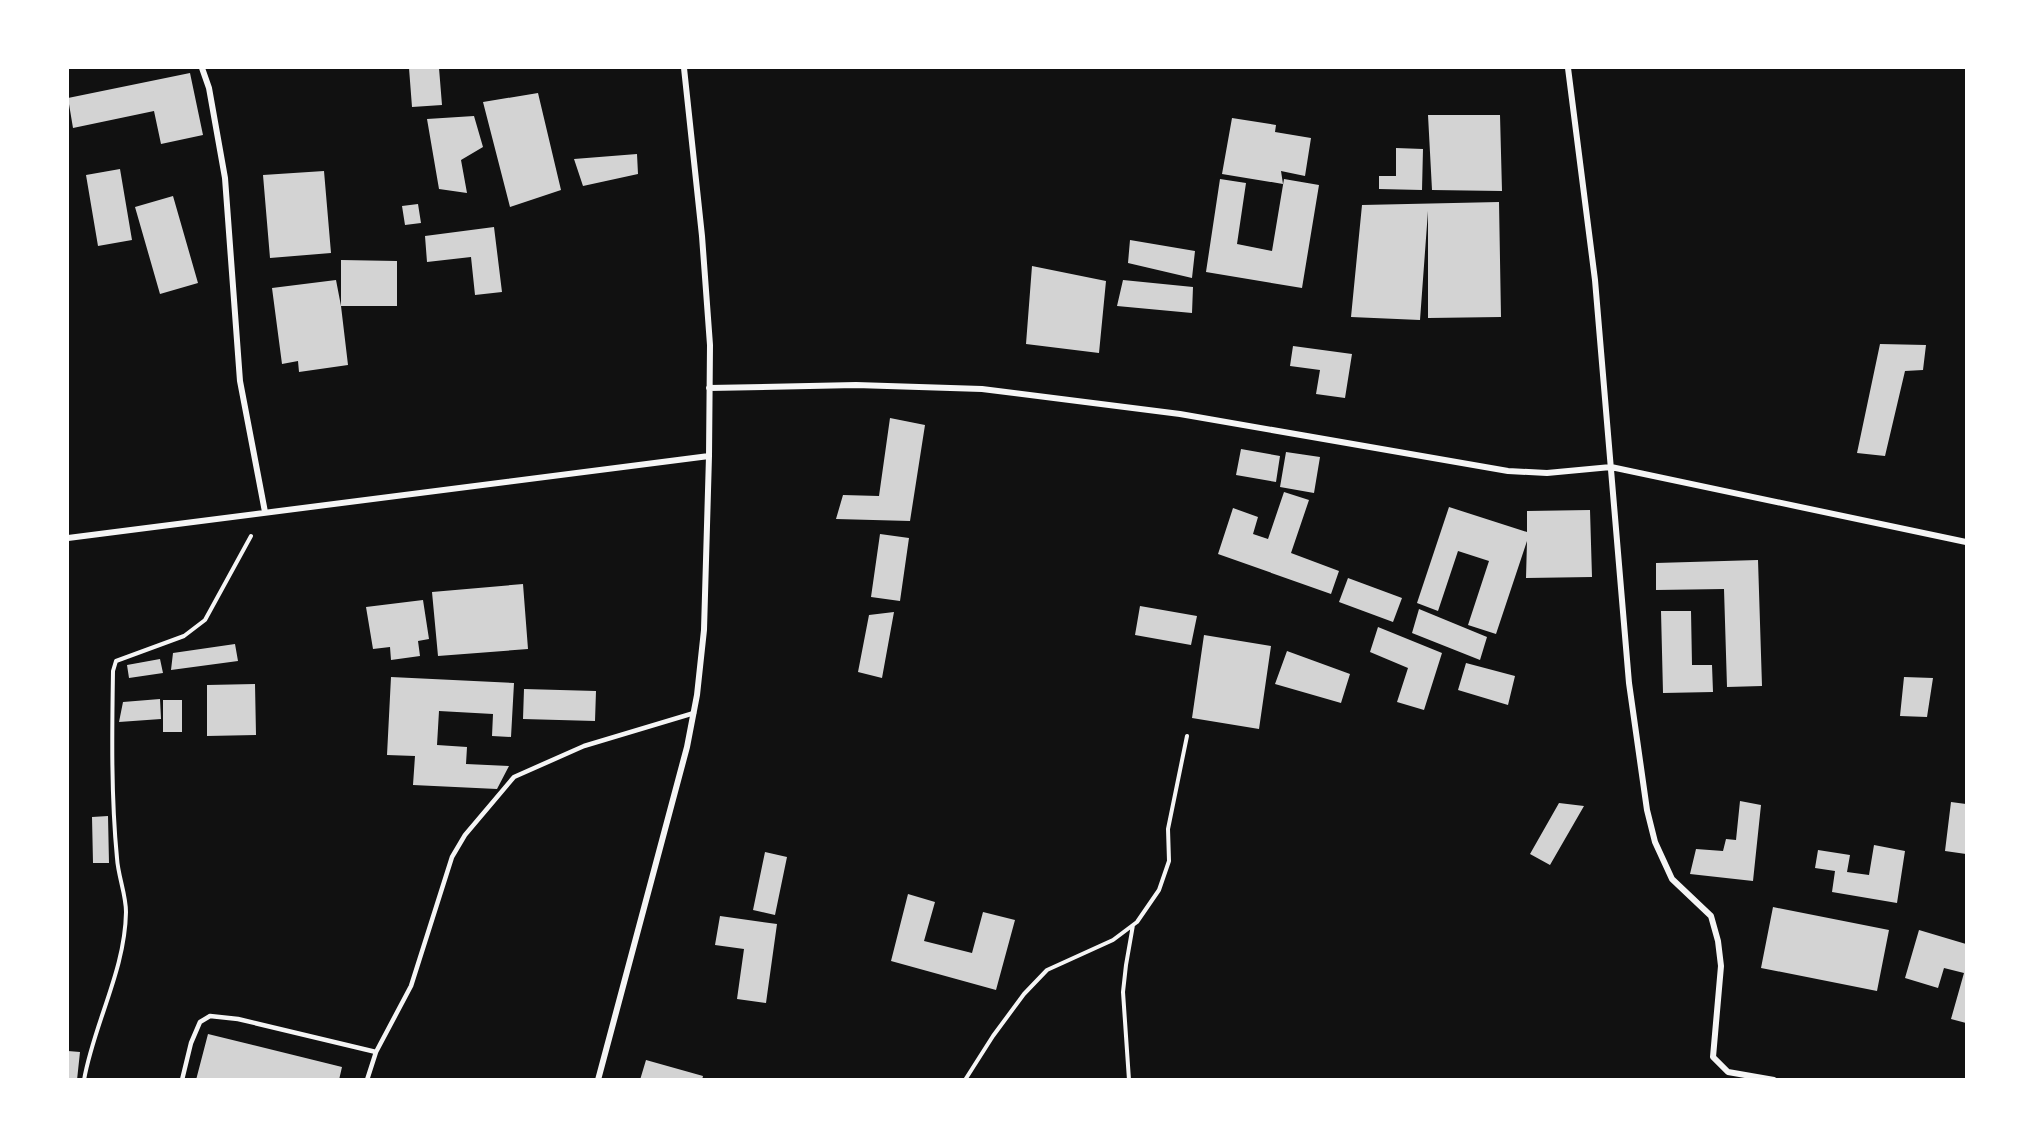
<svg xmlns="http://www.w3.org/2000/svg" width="2034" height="1147" font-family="'PT Sans Narrow',sans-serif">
	<rect width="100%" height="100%" fill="#111"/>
	<path fill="#d3d3d3" d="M409,68H439L442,105L412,107Z
		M190,73L203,135L161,144L154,111L73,128L68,98Z
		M538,93L561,190L510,207L483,102Z
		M1428,115H1500L1502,191L1432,190Z
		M474,116L483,147L461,160L467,193L439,189L427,119Z
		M1232,118L1276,125L1275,132L1311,138L1305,176L1281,171L1283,184L1222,174Z
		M1396,148L1423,149L1422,190L1379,189V176H1396Z
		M637,154L638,174L583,186L574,159Z
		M120,169L132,240L98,246L86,175Z
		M324,171L331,253L270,258L263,175Z
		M1220,179L1246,183L1237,244L1272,251L1284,179L1319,185L1302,288L1206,272Z
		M173,196L198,283L160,294L135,207Z
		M1499,202L1501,317L1428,318V211L1420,320L1351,317L1362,205Z
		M418,204L421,223L405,225L402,206Z
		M494,227L502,292L475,295L471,257L427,262L425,236Z
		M1130,240L1195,251L1192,278L1128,263Z
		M341,260L397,261V306H341Z
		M1032,266L1106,281L1099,353L1026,344Z
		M336,280L341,306L348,365L299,372L298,361L282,364L272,288Z
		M1123,280L1193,287L1192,313L1117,306Z
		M1880,344L1926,345L1923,370L1905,371L1885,456L1857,453Z
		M1293,346L1352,354L1345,398L1316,394L1320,370L1290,366Z
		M890,418L925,425L910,521L836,519L843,495L879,496Z
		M1241,449L1280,456L1276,482L1236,475Z
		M1286,452L1320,457L1314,493L1280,487Z
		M1284,492L1309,500L1291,553L1339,571L1331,594L1218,554L1233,508L1258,517L1253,534L1268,539Z
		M1449,507L1527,532V511L1590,510L1592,577L1526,578L1527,541L1496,634L1468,625L1489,561L1458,551L1438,611L1417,603Z
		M880,534L909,538L900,601L871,597Z
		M1758,560L1762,686L1727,687L1724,589L1656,590V563Z
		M1348,578L1402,598L1393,622L1339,602Z
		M523,584L528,649L438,656L432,592Z
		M423,600L429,639L418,641L420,656L391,660L390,647L373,649L366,607Z
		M1140,606L1197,616L1191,645L1135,635Z
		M1419,609L1487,637L1480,660L1412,633Z
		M1661,611H1691L1692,665H1712L1713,692L1663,693Z
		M894,612L882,678L858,672L869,615Z
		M1378,627L1442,653L1424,710L1397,702L1408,668L1370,652Z
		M1204,635L1271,646L1259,729L1192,718Z
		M235,644L238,661L171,670L173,653Z
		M1287,651L1350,674L1341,703L1275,684Z
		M160,659L163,673L129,678L127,665Z
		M1466,663L1515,676L1508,705L1458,690Z
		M391,677L514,683L511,737L492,736L493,714L439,711L437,745L467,747L466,764L509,766L497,789L413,785L415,756L387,755Z
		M1904,677L1933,678L1927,717L1900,716Z
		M255,684L256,735L207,736V685Z
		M524,689L596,691L595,721L523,719Z
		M160,699L161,719L119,722L123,702Z
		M163,700H182V732H163Z
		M1740,801L1761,805L1753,881L1690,874L1696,849L1723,851L1726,839L1736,840Z
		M1951,802L1966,804V854L1945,851Z
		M1559,803L1584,806L1550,865L1530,854Z
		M108,816L109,863H93L92,817Z
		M1874,845L1905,851L1897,903L1832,892L1835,871L1815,868L1818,850L1850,855L1847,872L1869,875Z
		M765,852L787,857L775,915L753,910Z
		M908,894L935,902L924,941L972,953L983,912L1015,920L996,990L891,961Z
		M1773,907L1889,930L1877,991L1761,968Z
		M720,916L777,924L766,1003L737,999L744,949L715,945Z
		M1919,930L1966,944V1023L1951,1019L1964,973L1944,968L1938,988L1905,978Z
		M208,1034L342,1067L339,1080H196Z
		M68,1051L80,1052L77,1080H68Z
		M646,1060L703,1076L702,1080H640Z"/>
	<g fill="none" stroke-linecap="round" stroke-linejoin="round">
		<path stroke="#f5f5f5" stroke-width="4" d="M84,1080C94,1023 125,971 126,912C126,894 118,876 117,858C111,796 112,733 113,671L116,661L184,636L205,620L251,536
			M965,1080L993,1036L1024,994L1047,970L1113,940L1137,922L1159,890L1169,861L1168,829L1187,736
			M1129,1080L1123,992L1126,965L1133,925"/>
		<path stroke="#f5f5f5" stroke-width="4.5" d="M182,1080L191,1043L200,1022L210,1016L238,1019L376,1052
			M367,1080L376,1052L411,986L452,857L465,835L514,777L584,746L694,713"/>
		<path stroke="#f5f5f5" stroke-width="6" d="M202,68L209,88L225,178L240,381L265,512
			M1568,68L1595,280L1629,683L1647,810L1655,842L1672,879L1711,916L1718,941L1721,966L1713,1057L1728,1072L1774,1080
			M709,388L856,385L982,389L1180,414L1508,471L1547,473L1611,467L1966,542
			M68,538L709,456
			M598,1080L687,747L697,695L704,630L709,456L710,345L702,236L684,68"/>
	</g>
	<rect width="2034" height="1147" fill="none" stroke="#ffffff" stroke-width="138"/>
</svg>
